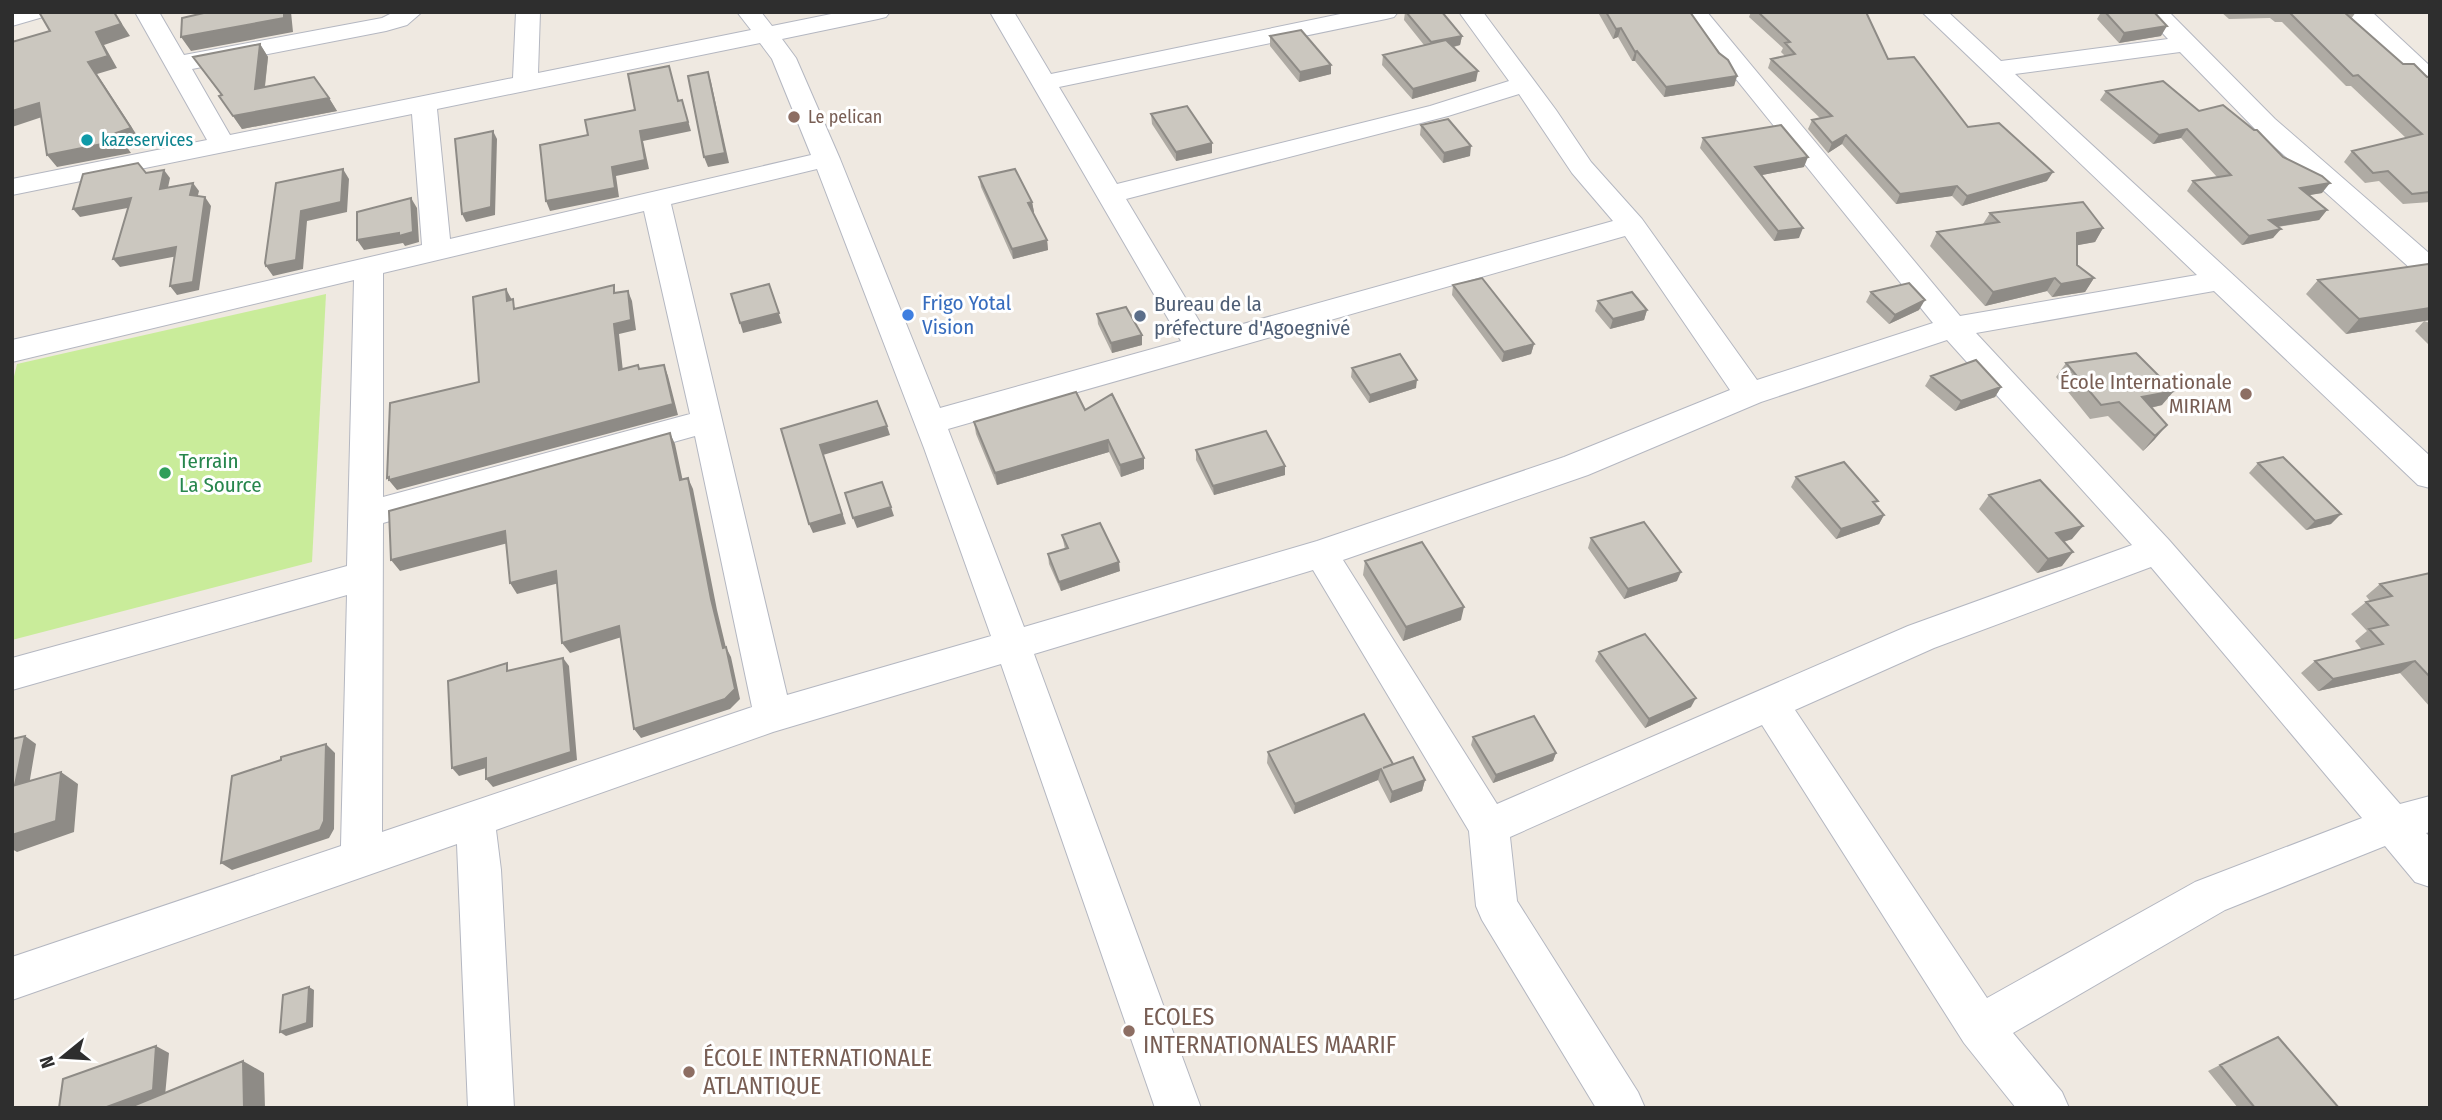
<svg xmlns="http://www.w3.org/2000/svg" width="2442" height="1120" font-family="'Fira Sans Condensed',sans-serif">
	<rect width="100%" height="100%" fill="#efe9e1"/>
	<path fill="#c9ec9a" d="M326,294L312,562L12,640V385L17,364Z"/>
	<g fill="none" stroke-linecap="round" stroke-linejoin="round">
		<defs>
			<path id="minor" d="M12,12H47L43,17L12,26Z
				M135,12H159L184,55L382,18L394,12H422L407,25L386,31L192,69L230,135L513,78L516,12H540L538,73L751,30L737,12H761L772,26L841,12H890L886,17L878,19L782,39L796,58L840,159L940,408L1181,341L990,12H1014L1051,74L1350,12H1398L1394,17L1386,19L1059,87L1117,184L1430,106L1509,81L1459,12H1483L1556,110L1591,162L1642,219L1757,380L1933,323L1682,12H1707L1960,316L2197,275L1922,12H1948L2001,61L2168,39L2143,12H2169L2275,119L2430,254V279L2420,277L2257,131L2180,52L2015,74L2430,456V488L2418,485L2214,291L1976,333L2169,540L2400,804L2430,796V832L2426,833L2430,837V887L2415,882L2385,846L2225,910L2013,1033L2062,1092L2069,1108H2016L1964,1043L1762,725L1510,837L1517,901L1638,1092L1645,1108H1596L1482,920L1476,906L1469,831L1313,570L1034,654L1201,1108H1155L1001,664L773,732L496,830L501,870L514,1108H468L457,844L12,1000V957L341,846L347,595L12,690V658L347,566L354,280L12,362V340L422,245L412,114L12,195V179L207,140ZM760,43L772,59L811,155L450,239L437,109ZM1519,94L1572,173L1613,221L1207,334L1126,199L1448,116ZM817,169L924,448L991,636L787,695L671,204ZM644,211L690,414L383,497V273ZM1625,236L1730,390L1564,457L1317,541L1024,627L948,429ZM1947,340L2132,545L1908,626L1497,804L1343,560L1588,475L1761,402ZM695,436L752,707L382,832L383,523ZM2151,567L2362,818L2195,882L1987,998L1795,710L1934,648Z
				M2346,12H2372L2430,66V87L2421,85Z"/>
		</defs>
		<use href="#minor" stroke="#b4b7c1" stroke-width="2"/>
		<use href="#minor" fill="#fff" fill-rule="evenodd"/>
	</g>
	<path fill="#afaba4" d="M1405,12H1442L1462,36L1460,45L1454,47L1476,81L1412,99L1382,65L1383,55L1424,45L1404,20Z
		M1600,12H1690L1737,76L1734,86L1664,97L1635,61H1632L1618,37L1613,39L1599,14Z
		M1751,12H1868L1867,14L1888,59L1968,127L2047,181L1962,206L1952,196L1896,204L1842,144L1828,153L1808,129L1812,120L1820,118L1768,68L1771,59L1785,56L1781,52L1783,48L1749,17Z
		M2098,12H2154L2161,36L2119,43L2097,19L2100,14Z
		M2221,12H2356L2351,19L2403,64L2430,77V202L2403,204L2379,181L2365,183L2344,162L2352,151L2406,138L2351,86H2346L2282,22H2275L2270,18L2229,19Z
		M1270,36L1331,65V74L1299,82L1270,46Z
		M260,44L268,57L265,87L329,98L337,111L242,129L219,96L221,95L193,57Z
		M2106,91L2199,111L2283,157L2322,193L2308,195L2327,210L2319,220L2278,227L2273,238L2242,245L2187,191L2193,181L2217,177L2181,138L2153,144L2100,100Z
		M1151,114L1212,153L1176,161L1152,124Z
		M1421,125L1470,156L1443,163L1420,135Z
		M1703,138L1804,167L1762,175L1799,238L1774,241L1700,148Z
		M979,177L1032,202L1034,212L1032,213L1047,240L1048,250L1013,259L981,187Z
		M1990,213L2103,228L2095,242L2077,245V265L2094,278L2085,292L2052,297L2047,291L1985,306L1930,246L1937,232L1983,224Z
		M2430,265V320L2346,334L2306,294L2318,280Z
		M1453,285L1534,344L1531,354L1502,362L1452,295Z
		M1871,292L1919,310L1889,324L1866,302Z
		M1598,301L1647,310L1644,320L1610,329L1595,311Z
		M1097,314L1142,345L1112,353L1098,324Z
		M2424,321L2430,323V346L2415,331Z
		M2066,363L2162,405L2151,408L2155,439L2143,451L2108,416L2090,419L2056,377Z
		M1352,368L1416,388L1369,403L1351,377Z
		M1931,376L2001,387L1995,397L1955,411L1925,386Z
		M1085,410L1144,469L1121,477L1109,452L997,485L976,434L974,422Z
		M1196,450L1285,475L1214,495L1196,460Z
		M2258,463L2331,524L2306,530L2249,473Z
		M1796,477L1876,505L1884,515L1879,524L1836,539L1791,487Z
		M1989,495L2072,539L2064,542L2062,566L2037,573L1979,509Z
		M1062,535L1120,571L1061,591L1049,564L1048,554L1065,549Z
		M1591,538L1677,581L1624,599L1588,548Z
		M1365,561L1461,620L1403,641L1363,575Z
		M2430,573V707L2400,673L2318,691L2301,673L2315,661L2362,650L2355,641L2367,631L2351,614L2366,602L2370,601L2366,596L2380,584Z
		M1599,652L1691,707L1645,728L1595,661Z
		M1473,737L1556,753L1553,761L1493,783L1471,745Z
		M1268,752L1393,764L1425,780L1422,791L1390,803L1378,780L1294,814L1267,763Z
		M2220,1065L2339,1108H2238L2208,1071Z"/>
	<path fill="#8e8b86" d="M114,12L130,36L104,45L117,68L97,74L140,140L126,145L116,133L88,62L96,32Z
		M284,12H291L293,32L191,51L181,37Z
		M2167,26L2161,36L2119,43L2124,33Z
		M1621,28L1618,37L1613,39L1616,29Z
		M1462,36L1460,45L1430,52L1431,42Z
		M260,44L268,57L263,102L255,89Z
		M1637,51L1635,61H1632L1635,52Z
		M1331,65V74L1299,82L1300,72Z
		M1478,71L1476,81L1412,99L1413,89Z
		M708,72L711,82L729,163L708,167L704,157Z
		M1737,76L1734,86L1664,97L1666,87Z
		M329,98L337,111L242,129L233,116Z
		M682,100L691,131L643,141L649,169L616,176L619,197L550,211L546,201L612,167L640,131Z
		M39,103L48,115L12,127V111Z
		M2187,129L2181,138L2153,144L2159,135Z
		M493,131L497,139L495,215L466,222L462,214Z
		M1846,135L1842,144L1828,153L1832,143Z
		M122,140L131,153L57,167L47,155Z
		M1212,143V153L1176,161V152Z
		M1471,146L1470,156L1443,163L1444,153Z
		M1808,157L1804,167L1752,177L1755,167Z
		M343,169L349,179L347,212L307,221L303,269L273,276L266,266L301,211Z
		M164,170L170,178L166,197L160,189Z
		M2053,172L2047,181L1962,206L1967,196Z
		M193,183L199,191L196,203L190,195Z
		M2330,183L2322,193L2293,198L2300,188Z
		M1957,186L1952,196L1896,204L1900,194Z
		M205,197L211,206L199,290L177,295L170,286Z
		M131,198L138,206L80,217L73,209Z
		M411,198L417,208L419,242L405,246L403,243L364,250L357,240L399,233Z
		M1032,202L1034,212L1029,213L1028,203Z
		M2327,210L2319,220L2262,229L2269,220Z
		M1803,228L1799,238L1774,241L1778,231Z
		M2103,228L2095,242L2068,247L2077,233Z
		M2281,229L2273,238L2242,245L2249,236Z
		M1047,240L1048,250L1013,259L1012,249Z
		M176,247L183,255L120,267L113,259Z
		M2055,278L2047,291L1985,306L1993,292Z
		M2094,278L2085,292L2052,297L2061,284Z
		M769,284L782,323L743,333L740,323Z
		M506,289L512,300L507,301Z
		M628,291L632,301L636,330L619,334L624,381L619,370L614,324Z
		M1925,300L1919,310L1889,324L1895,315Z
		M2430,308V320L2346,334L2359,319Z
		M1647,310L1644,320L1610,329L1613,319Z
		M1142,335V345L1112,353L1111,343Z
		M1534,344L1531,354L1502,362L1504,352Z
		M664,365L668,376L678,415L397,490L387,478Z
		M1417,380L1416,388L1369,403L1370,395Z
		M2001,387L1995,397L1955,411L1961,401Z
		M2174,391L2162,405L2131,412L2142,397Z
		M2167,425L2155,439L2143,451L2155,436Z
		M887,426L890,435L823,455L846,524L813,533L809,524L820,445Z
		M670,433L675,444L685,491L680,480Z
		M1108,440L1109,452L997,485L995,473Z
		M1144,458V469L1121,477L1120,465Z
		M1285,466V475L1214,495L1213,486Z
		M688,478L693,489L717,610L727,652L726,647L731,657L740,699L730,709L641,738L634,729L723,648L711,599Z
		M891,507L894,516L857,528L853,518Z
		M2341,514L2331,524L2306,530L2315,521Z
		M1884,515L1879,524L1836,539L1841,529Z
		M2083,526L2072,539L2045,547L2056,533Z
		M505,531L512,542L400,571L391,560Z
		M2073,552L2062,566L2037,573L2048,559Z
		M1119,562L1120,571L1061,591L1059,582Z
		M556,571L563,582L517,594L510,583Z
		M1681,572L1677,581L1624,599L1628,589Z
		M1464,607L1461,620L1403,641L1406,627Z
		M619,626L625,636L570,653L562,643Z
		M563,658L569,666L577,760L493,787L486,779Z
		M2415,661L2400,673L2318,691L2333,679Z
		M1696,698L1691,707L1645,728L1649,719Z
		M25,736L36,744L27,797L12,801Z
		M326,744L335,753L334,829L329,838L232,870L221,863Z
		M1556,753L1553,761L1493,783L1496,775Z
		M486,758L493,766L459,776L452,768Z
		M1381,769L1378,780L1294,814L1295,804Z
		M61,772L78,784L74,832L17,852L12,849V835Z
		M1425,780L1422,791L1390,803L1392,792Z
		M309,987L314,990L313,1027L286,1036L280,1032Z
		M156,1046L169,1053L165,1096L134,1108H104Z
		M243,1061L264,1073L265,1108H244Z"/>
	<path fill="#cbc7bf" stroke="#8e8b86" stroke-width="2" d="M39,12H114L121,24L96,32L108,56L88,62L131,128L116,133L122,140L47,155L39,103L12,111V42L50,31Z
		M208,12H284V18L181,37L182,18Z
		M1406,12H1442L1462,36L1431,42Z
		M1606,12H1690L1719,53L1728,60L1737,76L1666,87L1637,51L1635,52L1621,28L1616,29Z
		M1758,12H1866L1888,59L1914,57L1968,127L1999,123L2053,172L1967,196L1957,186L1900,194L1846,135L1832,143L1812,120L1832,116L1771,59L1795,54L1785,43L1790,42Z
		M2105,12H2154L2167,26L2124,33Z
		M2289,12H2344L2403,64H2414L2427,77H2430V192L2412,194L2388,171L2373,173L2352,151L2422,134L2358,75L2353,76Z
		M1301,30L1331,65L1300,72L1270,36Z
		M1446,40L1478,71L1413,89L1383,55Z
		M260,44L255,89L314,77L329,98L233,116L219,96L222,95L193,57Z
		M669,66L678,101L682,100L688,122L640,131L645,160L612,167L615,188L546,201L540,145L588,135L585,120L635,110L628,74Z
		M708,72L725,153L704,157L688,76Z
		M2163,81L2199,111L2223,105L2254,130H2257L2283,157L2322,176L2330,183L2300,188L2327,210L2269,220L2281,229L2249,236L2193,181L2231,175L2187,129L2159,135L2106,91Z
		M1187,106L1212,143L1176,152L1151,114Z
		M1448,119L1471,146L1444,153L1421,125Z
		M1781,125L1808,157L1755,167L1803,228L1778,231L1703,138Z
		M493,131L491,207L462,214L455,139Z
		M138,163L146,173L164,170L160,189L193,183L190,195L205,197L193,282L170,286L176,247L113,259L131,198L73,209L83,174Z
		M343,169L341,202L301,211L296,260L266,266L265,263L276,183Z
		M1015,169L1032,202L1028,203L1047,240L1012,249L979,177Z
		M411,198L413,232L399,236V233L357,240V212Z
		M2083,202L2103,228L2077,233V265L2094,278L2061,284L2055,278L1993,292L1937,232L1999,222L1990,213Z
		M2428,264L2430,265V308L2359,319L2318,280Z
		M1482,278L1534,344L1504,352L1453,285Z
		M1909,283L1925,300L1895,315L1871,292Z
		M769,284L779,313L740,323L731,294Z
		M614,285V293L628,291L631,320L614,324L619,370L638,365L639,369L664,365L673,404L389,480V477L387,478L390,403L479,382L473,297L506,289L507,301L513,299L514,309Z
		M1632,292L1647,310L1613,319L1598,301Z
		M1126,307L1142,335L1111,343L1097,314Z
		M2136,353L2174,391L2142,397L2167,425L2155,436L2119,402L2101,405L2066,363Z
		M1400,354L1417,380L1370,395L1352,368Z
		M1976,360L2001,387L1961,401L1931,376Z
		M1076,392L1085,410L1112,394L1144,458L1120,465L1108,440L995,473L974,422Z
		M877,401L887,426L820,445L842,514L809,524L781,429Z
		M1266,431L1285,466L1213,486L1196,450Z
		M670,433L680,480L688,478L711,599L723,648L726,647L735,689L725,699L634,729L619,626L562,643L556,571L510,583L505,531L391,560L389,511Z
		M2283,457L2341,514L2315,521L2258,463Z
		M1844,462L1878,501L1873,502L1884,515L1841,529L1796,477Z
		M2040,480L2083,526L2056,533L2073,552L2048,559L1989,495Z
		M882,482L891,507L853,518L845,493Z
		M1644,522L1681,572L1628,589L1591,538Z
		M1100,523L1119,562L1059,582L1048,554L1068,548L1062,535Z
		M1422,542L1464,607L1406,627L1365,561Z
		M2430,573V677L2415,661L2333,679L2315,661L2383,644L2369,629L2388,625L2366,602L2392,596L2380,584Z
		M1645,634L1696,698L1649,719L1599,652Z
		M563,658L571,752L486,779V758L452,768L448,681L507,663V671Z
		M1364,714L1393,764L1383,768L1413,757L1425,780L1392,792L1381,769L1295,804L1268,752Z
		M1534,716L1556,753L1496,775L1473,737Z
		M25,736L15,785L12,786V739Z
		M326,744L324,821L320,830L221,863L232,776L281,760V757Z
		M61,772L56,821L12,835V786Z
		M309,987L307,1023L280,1032L283,995Z
		M2278,1037L2339,1108H2255L2220,1065Z
		M156,1046L153,1090L104,1108H59L63,1079Z
		M243,1061L244,1108H128Z"/>
	<g fill="#8d6e63" stroke="#fff" stroke-width="2.5">
		<circle cx="794" cy="117" r="7"/>
		<circle cx="2246" cy="394" r="7"/>
		<circle cx="1129" cy="1031" r="7"/>
		<circle cx="689" cy="1072" r="7"/>
	</g>
	<circle fill="#0f9aa8" stroke="#fff" stroke-width="2.5" cx="87" cy="140" r="7"/>
	<circle fill="#3f7fe0" stroke="#fff" stroke-width="2.5" cx="908" cy="315" r="7"/>
	<circle fill="#5c6f8a" stroke="#fff" stroke-width="2.5" cx="1140" cy="316" r="7"/>
	<circle fill="#2e9e5b" stroke="#fff" stroke-width="2.5" cx="165" cy="473" r="7"/>
	<g text-anchor="middle" dominant-baseline="central" stroke-width="6" stroke-linejoin="round" paint-order="stroke">
		<g font-size="18" fill="#785e54" stroke="#fff" text-anchor="start">
			<text x="808" y="117">Le pelican</text>
		</g>
		<g font-size="18" fill="#0d838f" stroke="#fff" text-anchor="start">
			<text x="101" y="140">kazeservices</text>
		</g>
		<g font-size="21" fill="#366cbe" stroke="#fff" text-anchor="start">
			<text x="922" y="303">Frigo Yotal<tspan x="922" dy="24">Vision</tspan></text>
		</g>
		<g font-size="21" fill="#4e5e75" stroke="#fff" text-anchor="start">
			<text x="1154" y="304">Bureau de la<tspan x="1154" dy="24">préfecture d'Agoegnivé</tspan></text>
		</g>
		<g font-size="21" fill="#785e54" stroke="#fff" text-anchor="end">
			<text x="2232" y="382">École Internationale<tspan x="2232" dy="24">MIRIAM</tspan></text>
		</g>
		<g font-size="21" fill="#27864d" stroke="#fff" text-anchor="start">
			<text x="179" y="461">Terrain<tspan x="179" dy="24">La Source</tspan></text>
		</g>
		<g font-size="24" fill="#785e54" stroke="#fff" text-anchor="start">
			<text x="1143" y="1017">ECOLES<tspan x="1143" dy="28">INTERNATIONALES MAARIF</tspan></text>
			<text x="703" y="1058">ÉCOLE INTERNATIONALE<tspan x="703" dy="28">ATLANTIQUE</tspan></text>
		</g>
	</g>
	<rect width="2442" height="1120" fill="none" stroke="#2e2e2e" stroke-width="28"/>
	<g transform="translate(63 1057) rotate(252)" stroke="#ffffff" stroke-width="5" paint-order="stroke">
	<path d="M0-5L12 26L0 18L-12 26Z" fill="#2e2e2e"/>
	<text y="-10" font-size="19" font-weight="bold" text-anchor="middle" fill="#2e2e2e">N</text>
	</g>
</svg>
